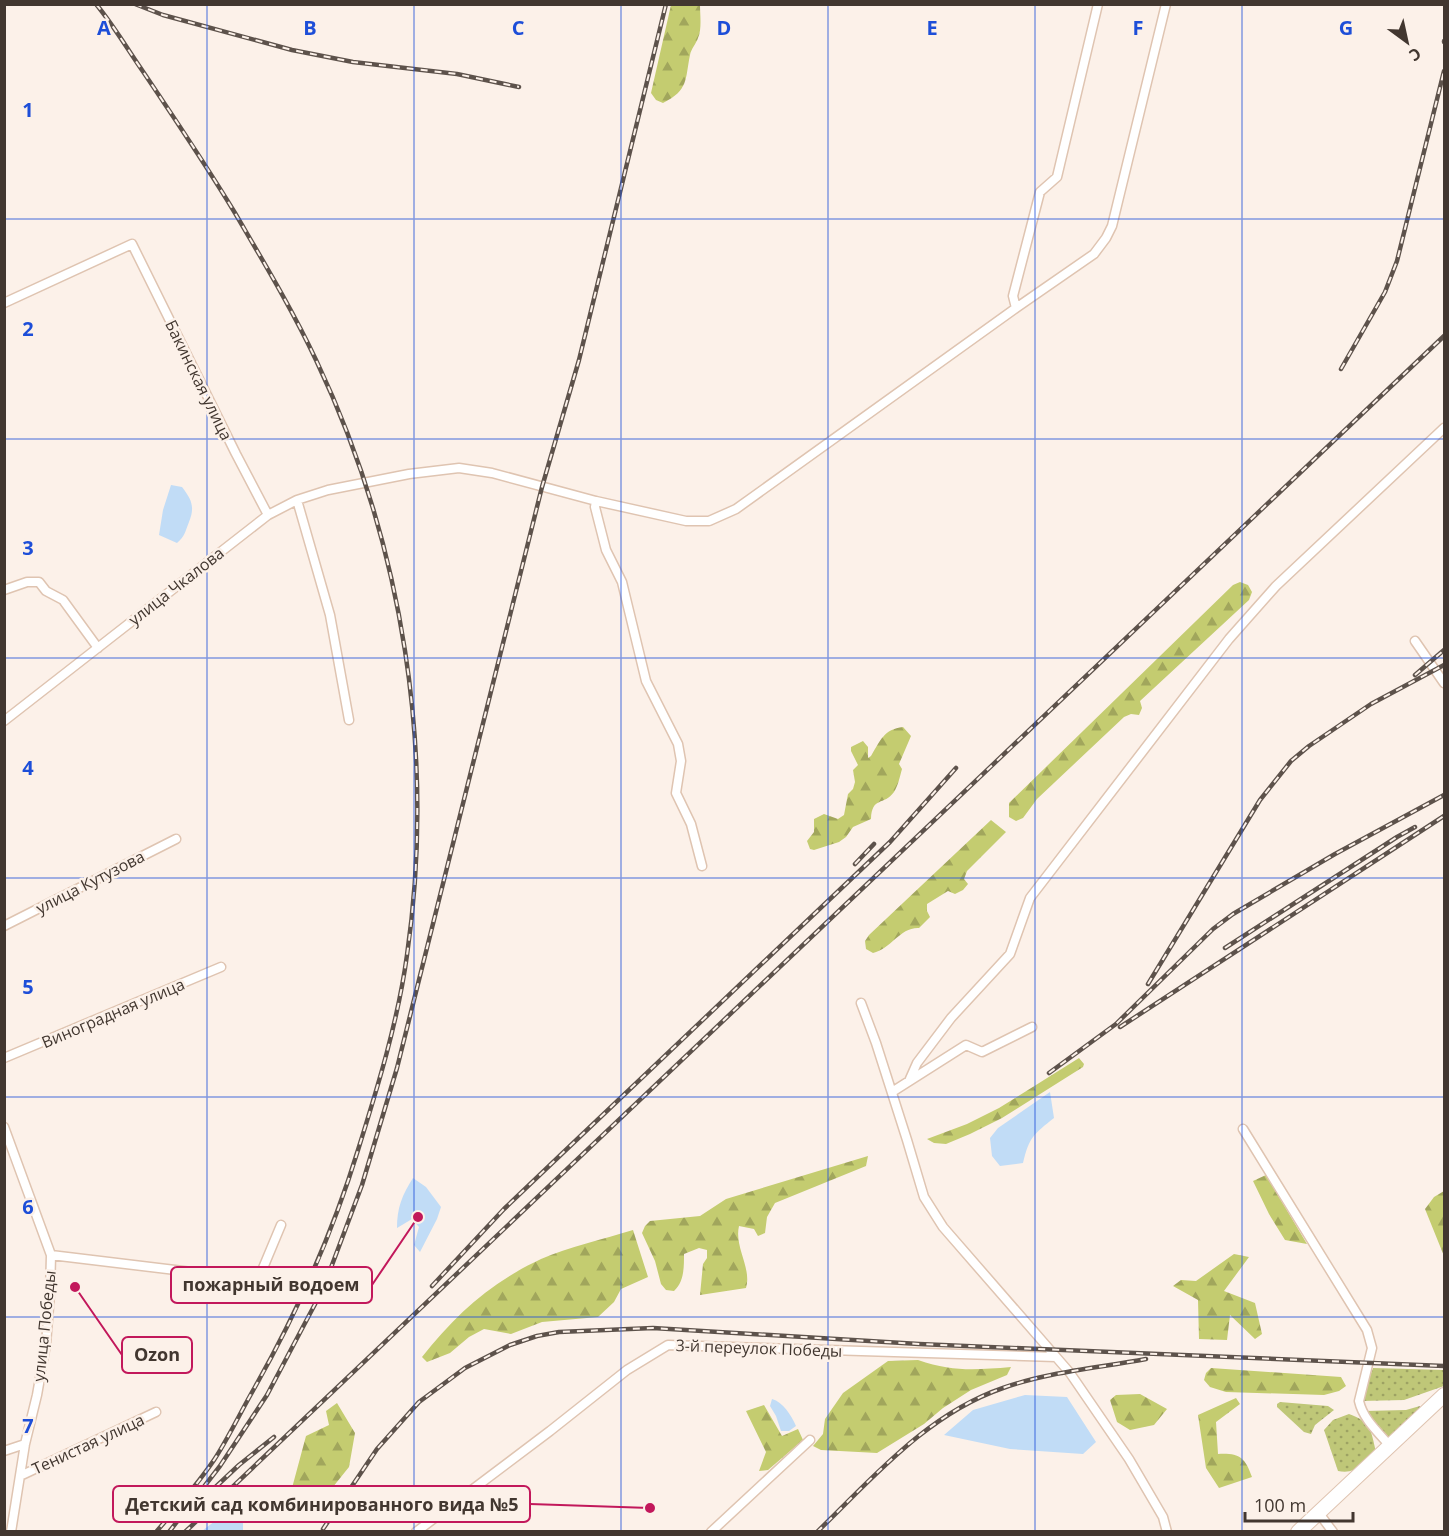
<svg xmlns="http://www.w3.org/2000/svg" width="1449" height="1536" font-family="'Open Sans',sans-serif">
	<defs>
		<pattern id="grass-dots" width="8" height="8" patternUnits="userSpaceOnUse" patternTransform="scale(1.5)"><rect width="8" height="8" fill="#bfc778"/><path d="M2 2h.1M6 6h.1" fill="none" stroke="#9da263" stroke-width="1.8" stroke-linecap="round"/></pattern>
		<pattern id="forest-firs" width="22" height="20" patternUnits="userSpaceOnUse" patternTransform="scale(1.5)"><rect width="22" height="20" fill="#c4cc70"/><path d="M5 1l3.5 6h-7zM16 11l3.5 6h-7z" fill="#a1a65c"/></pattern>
	</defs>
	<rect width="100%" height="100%" fill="#fcf1e9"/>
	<path fill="url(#grass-dots)" d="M1373,1368L1444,1370V1386L1404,1400L1361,1401Z
		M1280,1402L1328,1406L1334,1410L1315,1425L1311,1434L1304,1432L1277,1407V1404Z
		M1420,1406L1419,1411L1392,1436H1386L1365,1411L1406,1410Z
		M1349,1414C1371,1422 1371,1430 1376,1452C1363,1463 1356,1475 1338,1471L1324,1430L1333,1420Z"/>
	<path fill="url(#forest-firs)" d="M671,5H700C700,15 702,29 698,38C696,44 691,49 690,55C685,79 689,90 663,103L656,100L651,93Z
		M1240,582L1248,585L1252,592L1249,600L1140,701L1142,708L1139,715L1131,714L1124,717L1037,799L1023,818L1016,821L1009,817V803L1233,585Z
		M903,727L911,736L899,764L902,769C900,776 898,786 894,792C884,806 872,796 871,819L853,827L846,837L839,842L814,850L810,849L807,841L814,832V819L824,814L838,819L844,815L848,794L853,789L855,782L853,770L858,765L851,751V747L863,741L868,747V758L871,756C880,741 884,729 903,727Z
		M991,820L1006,832L967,871L964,879L968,884L963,890L955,894L948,891L927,904V911L930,917L919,928C900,927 891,949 873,953L866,949L865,941L869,935Z
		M1079,1058L1084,1064L1083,1067L1002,1118L970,1134L946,1144L934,1143L927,1139L967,1124L999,1108Z
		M868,1156L866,1166L775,1203L767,1217L765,1233L758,1236L754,1229L739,1226C734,1247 752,1268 746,1288L700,1295L703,1264L707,1258V1250L699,1248L684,1254C684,1268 684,1282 674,1291L666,1290L661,1284L655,1261L642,1233L645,1226L650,1221L700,1216L726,1199Z
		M1266,1175L1307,1244L1285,1240L1269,1214L1253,1181Z
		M1444,1191V1256L1425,1209L1434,1197Z
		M633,1230L648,1277L621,1289L614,1302L598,1317L542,1322L511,1334L484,1329L469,1337L450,1353L427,1362L422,1357C456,1314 490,1283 541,1259C568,1247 604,1239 633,1230Z
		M1234,1254L1249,1257L1224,1291L1255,1303L1262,1334L1255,1339L1230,1315L1227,1340L1199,1339L1198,1300L1173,1286L1181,1280L1196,1281Z
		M918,1360C953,1372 975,1370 1011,1367L1007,1375L971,1390L943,1408L924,1424L877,1453L821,1450L813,1446L823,1434L825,1419L843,1393L888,1361Z
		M1211,1368L1341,1377L1346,1386L1339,1391L1324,1395L1226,1392L1210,1387L1204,1380L1206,1373Z
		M1140,1394L1167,1409L1154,1425L1130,1430L1117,1422L1110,1400L1116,1395Z
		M1236,1398L1240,1404L1216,1422L1218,1454C1239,1453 1245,1457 1252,1477L1219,1488L1206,1468L1198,1415Z
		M337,1403L355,1433L349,1467L316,1508L292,1488L306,1436L329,1425L326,1411Z
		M764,1405L782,1436L798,1429L803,1440L768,1470L759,1471L766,1452L746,1411Z"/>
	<path fill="#c1dcf6" d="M171,485L182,487C192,500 195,507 189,522C185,532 185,536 177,543L159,535L163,510Z
		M1050,1092L1054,1118C1034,1134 1029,1137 1023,1163L1000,1166L992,1156L990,1138L998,1128Z
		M413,1178L426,1187L441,1207L437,1219L420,1252L414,1245L419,1227L412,1219L397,1228C397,1208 402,1195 413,1178Z
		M1025,1395L1067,1397L1096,1442L1083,1454L1010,1449L944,1435L973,1410Z
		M772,1399C783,1402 791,1415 796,1426L789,1431H781L776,1416L770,1406Z
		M233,1507L243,1515V1531H202Z"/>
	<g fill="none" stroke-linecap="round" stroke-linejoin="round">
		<defs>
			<path id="minor" d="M4,303L132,244L236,454L268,515
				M1016,308L1094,254L1106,238L1112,226L1166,4
				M297,500L330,615L349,720
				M596,501L595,507L606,550L622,582L646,681L678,744L681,761L676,793L691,824L702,866
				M4,590L27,582H39L46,591L63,600L98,648
				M1415,641L1444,683
				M4,721L268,515L297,500L328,490L409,474L459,468L492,473L596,501L686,521H709L736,509L1016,308L1013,296L1040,192L1057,177L1098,4
				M4,926L176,839
				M861,1003L876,1043L907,1140L924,1197L943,1227L1070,1373L1129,1459L1163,1517L1167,1532
				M4,1058L221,967
				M909,1081L917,1063L951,1018L1010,954L1030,898L1229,639L1276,586L1444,428
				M892,1092L966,1045L982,1052L1032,1027
				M4,1127L51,1255L50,1294L46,1344L37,1395L25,1444L11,1532
				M1243,1129L1367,1330L1372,1348L1359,1401C1363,1419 1378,1432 1390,1446
				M51,1255L258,1280L281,1225
				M4,1451L25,1444
				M20,1476L156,1412
				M1318,1512L1333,1532
				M416,1532L550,1431L627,1370L668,1345L1056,1357
				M711,1532L810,1440"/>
			<path id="trunk" d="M1298,1532L1444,1395"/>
		</defs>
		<use href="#minor" stroke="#dfc4b1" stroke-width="11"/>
		<use href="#trunk" stroke="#dfc4b1" stroke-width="16"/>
		<use href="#minor" stroke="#fff" stroke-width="8"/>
		<use href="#trunk" stroke="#fff" stroke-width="14"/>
		<defs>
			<path id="rail" d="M96,4C114,26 128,50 144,73C175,119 206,165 235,213C263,261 292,309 316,360C403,543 436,754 407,955C398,1021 378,1086 358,1150C332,1235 299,1309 255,1387C241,1411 229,1437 214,1460C197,1485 176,1509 156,1532
				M135,4L163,15L292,50L353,62L457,74L519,87
				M1444,42V41
				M1341,369L1385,292L1397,261L1444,71
				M1415,675L1444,650
				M855,864L874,844
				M1225,948L1397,837L1415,827
				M1148,984L1260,800L1291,761L1309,746L1371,704L1444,665
				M1120,1027L1444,816
				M1049,1073L1116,1024L1213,929L1233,914L1335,854L1444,795
				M432,1286L504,1209L569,1147L890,842L956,768
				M206,1496L239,1465L274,1437
				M323,1529L377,1449L419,1402L465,1368L510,1345L537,1336L559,1332L653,1328L919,1344L1444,1366
				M169,1532L220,1466L267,1395L323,1289L362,1185L397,1068L542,487L579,360L666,4
				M185,1532L1444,336
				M817,1532C873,1478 927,1414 1003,1388C1048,1372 1098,1368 1146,1359"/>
		</defs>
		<use href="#rail" stroke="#5d524b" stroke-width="4.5"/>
		<use href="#rail" stroke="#fcf1e9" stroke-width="2" stroke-dasharray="7" stroke-linecap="butt"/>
	</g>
	<path fill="none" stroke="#1d4ed8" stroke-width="1.5" stroke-opacity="0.55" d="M207,4V1532M414,4V1532M621,4V1532M828,4V1532M1035,4V1532M1242,4V1532M4,219H1444M4,439H1444M4,658H1444M4,878H1444M4,1097H1444M4,1317H1444"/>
	<g text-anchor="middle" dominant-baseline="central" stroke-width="5" stroke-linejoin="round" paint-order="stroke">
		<g font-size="16" fill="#423730" stroke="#fcf1e9">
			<text transform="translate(199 380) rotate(64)">Бакинская улица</text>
			<text transform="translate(176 586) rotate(-38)">улица Чкалова</text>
			<text transform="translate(90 882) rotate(-27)">улица Кутузова</text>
			<text transform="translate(113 1013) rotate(-23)">Виноградная улица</text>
			<text transform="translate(44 1326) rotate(-84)">улица Победы</text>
			<text transform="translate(759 1348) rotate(2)">3-й переулок Победы</text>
			<text transform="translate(88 1444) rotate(-25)">Тенистая улица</text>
		</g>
	</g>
	<g font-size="20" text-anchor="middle" font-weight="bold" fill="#1d4ed8" stroke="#fcf1e9" stroke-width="5" stroke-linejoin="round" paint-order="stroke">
		<text x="104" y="35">A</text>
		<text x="310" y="35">B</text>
		<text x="518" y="35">C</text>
		<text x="724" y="35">D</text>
		<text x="932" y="35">E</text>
		<text x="1138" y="35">F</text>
		<text x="1346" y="35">G</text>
		<text x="28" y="117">1</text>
		<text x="28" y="336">2</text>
		<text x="28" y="555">3</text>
		<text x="28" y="775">4</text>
		<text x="28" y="994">5</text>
		<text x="28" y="1214">6</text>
		<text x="28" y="1433">7</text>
	</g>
	<path fill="none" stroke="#c2185b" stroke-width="2" d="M418 1217L372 1285M75 1287L122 1355M650 1508L530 1504"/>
	<g fill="#c2185b" stroke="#fcf1e9" stroke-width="2">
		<circle cx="418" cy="1217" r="6"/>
		<circle cx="75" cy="1287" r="6"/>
		<circle cx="650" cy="1508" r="6"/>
	</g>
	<g fill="#fcf1e9" stroke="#c2185b" stroke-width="2">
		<rect x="171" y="1267" width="201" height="36" rx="6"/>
		<rect x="122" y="1337" width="70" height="36" rx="6"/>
		<rect x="113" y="1486" width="417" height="36" rx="6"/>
	</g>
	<g font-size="18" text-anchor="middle" font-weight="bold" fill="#423730">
		<text x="271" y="1291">пожарный водоем</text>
		<text x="157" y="1361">Ozon</text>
		<text x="322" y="1511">Детский сад комбинированного вида №5</text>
	</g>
	<rect width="1449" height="1536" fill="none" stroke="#423730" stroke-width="12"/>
	<g transform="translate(1407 42) rotate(147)" stroke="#fcf1e9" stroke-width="4.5" paint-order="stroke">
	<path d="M0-4.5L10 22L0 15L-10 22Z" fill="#423730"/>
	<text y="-9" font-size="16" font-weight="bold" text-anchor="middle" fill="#423730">С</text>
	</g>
	<path d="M1245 1512v9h108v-9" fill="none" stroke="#423730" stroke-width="3"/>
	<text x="1254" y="1512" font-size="18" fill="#423730" stroke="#fcf1e9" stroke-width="4.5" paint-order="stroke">100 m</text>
</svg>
